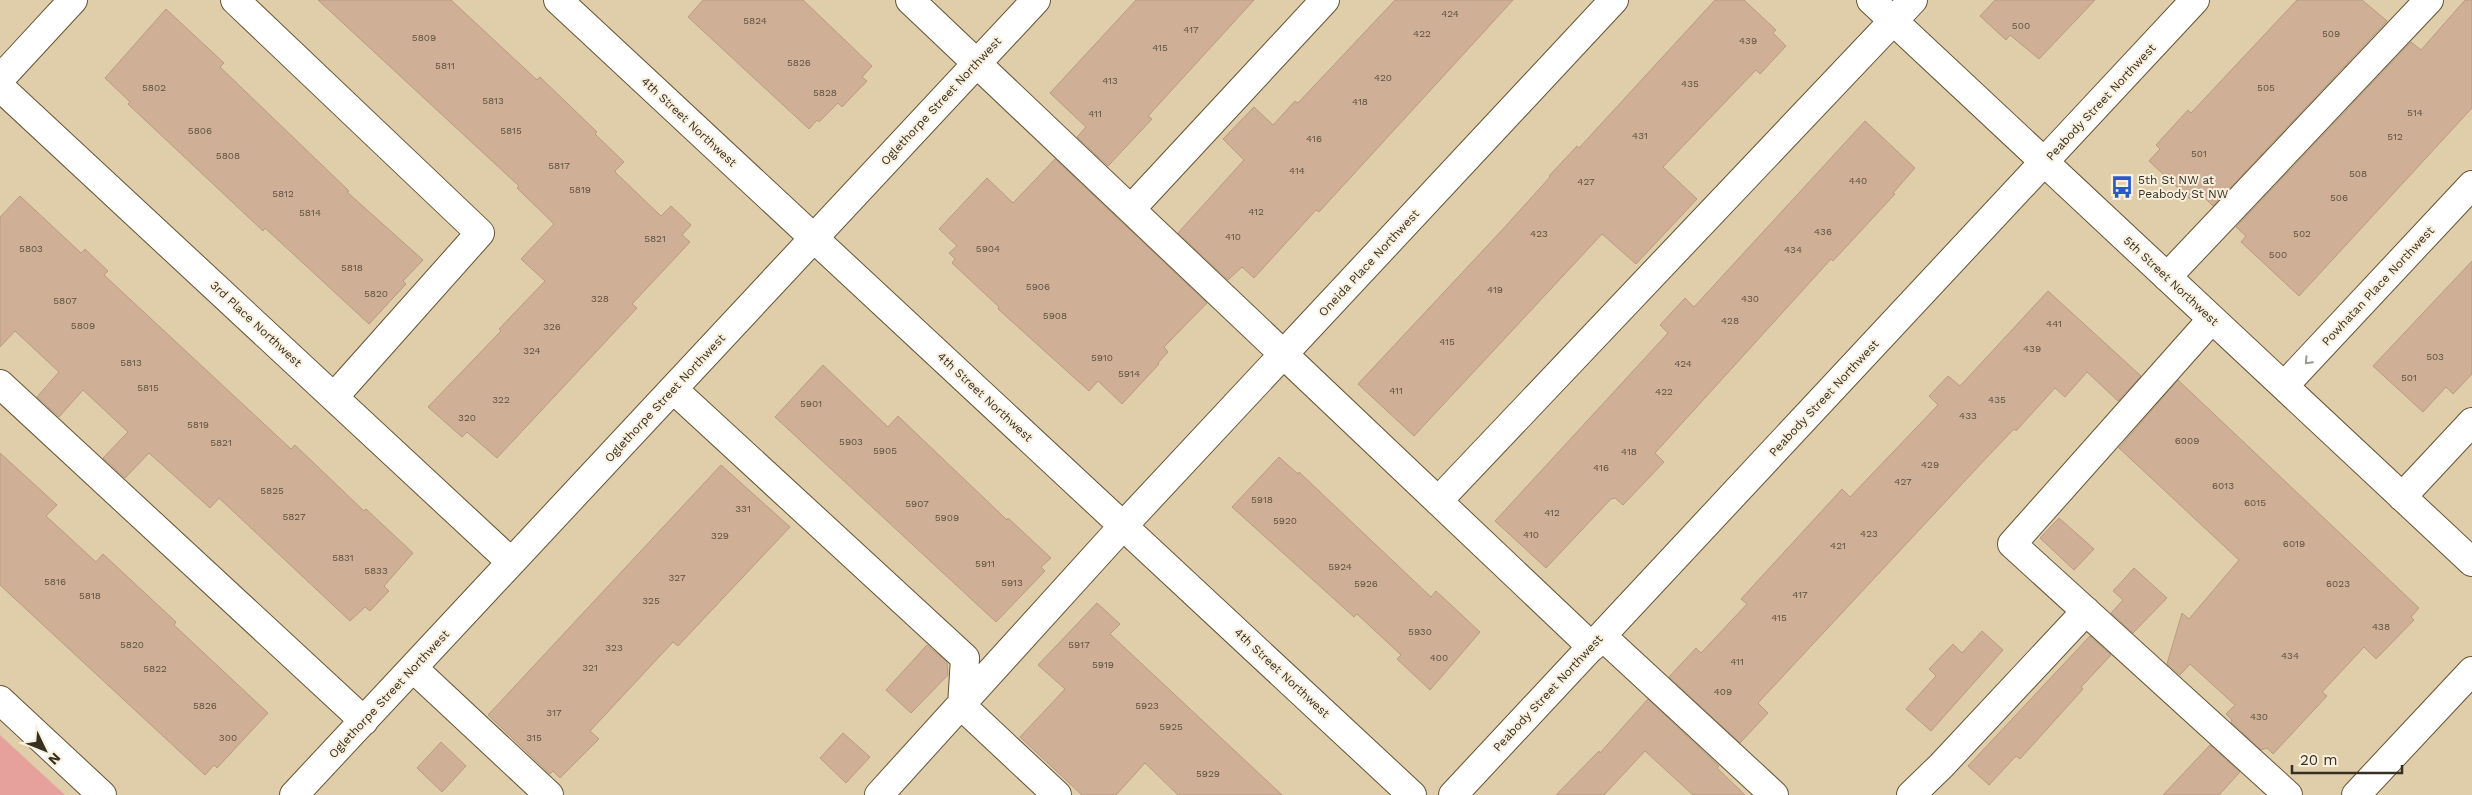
<svg xmlns="http://www.w3.org/2000/svg" width="2472" height="795" font-family="'Work Sans',sans-serif">
	<rect width="100%" height="100%" fill="#e0cdaa"/>
	<path fill="#e7a19d" d="M0,735L65,795H0Z"/>
	<path fill="#cfb096" stroke="#b89b81" d="M318,0H451L537,80L540,77L597,132L595,134L624,162L615,171L616,173L661,216L671,206L691,225L682,235L690,242L632,304L637,308L497,458L467,432L462,437L428,407L501,331L499,329L545,281L521,259L554,224L517,188L519,186Z
		M703,0H803L872,66L862,77L867,81L842,107L838,103L819,122L817,120L809,129L688,17Z
		M1136,0H1254L1159,104L1148,116L1152,119L1108,166L1077,137L1086,127L1050,93Z
		M1395,0H1513L1319,212L1316,210L1254,278L1242,267L1228,280L1178,233L1244,160L1223,139L1254,107L1273,125L1295,101L1298,103Z
		M1715,0H1744L1776,30L1773,33L1786,46L1760,74L1756,70L1663,167L1697,199L1636,264L1602,234L1414,436L1358,384L1503,229L1550,177L1549,176L1577,146L1579,148Z
		M1995,0H2095L2039,59L2010,35L2006,40L1980,16Z
		M2297,0H2362L2387,21L2213,206L2198,191L2190,199L2149,161L2160,149L2156,145L2188,110L2191,113Z
		M2465,0H2472V108L2299,296L2241,242L2246,236L2236,227L2411,42L2421,50Z
		M166,9L224,63L220,67L349,191L347,192L423,260L403,281L406,284L369,324L265,228L263,231L128,104L130,102L105,78Z
		M1865,121L1915,168L1893,193L1895,194L1833,261L1831,259L1655,453L1664,462L1623,505L1615,498L1611,499L1546,568L1495,521L1668,333L1660,325L1685,298L1694,307Z
		M1055,159L1207,303L1164,347L1168,352L1158,363L1159,364L1122,404L1098,381L1089,391L998,309L999,307L952,263L955,259L949,253L957,246L939,229L987,178L1013,203Z
		M20,196L81,253L85,249L108,271L104,275L291,449L295,445L364,511L366,509L413,553L384,586L389,591L370,611L365,607L350,621L219,498L210,508L149,453L125,478L103,458L128,432L83,390L59,417L37,397L59,372L15,331L0,347V217Z
		M2472,261V374L2453,394L2446,387L2423,412L2373,366Z
		M2048,291L2141,376L2118,401L2087,372L2065,397L2055,388L2016,431L2014,429L1990,454L1758,703L1768,713L1740,743L1669,677L1696,648L1701,653L1747,604L1741,599L1842,489L1850,497L1938,405L1929,396L1948,376L1960,386Z
		M823,365L888,427L898,416L1007,520L1008,518L1051,558L1041,567L1045,571L996,622L775,417Z
		M2178,380L2419,608L2411,617L2414,620L2376,659L2364,647L2322,692L2327,696L2273,754L2267,748L2261,750L2231,722L2232,720L2226,714L2235,705L2190,664L2180,675L2167,664L2182,613L2189,619L2239,560L2119,448Z
		M0,453L57,505L46,516L96,562L103,554L176,622L174,625L268,713L217,768L214,765L205,775L0,585Z
		M1279,457L1298,474L1299,472L1431,597L1436,591L1480,632L1430,690L1397,659L1401,655L1357,614L1354,617L1232,507Z
		M721,465L790,527L678,646L673,642L590,731L599,739L560,778L553,771L550,774L488,715Z
		M2059,518L2094,549L2074,570L2040,538Z
		M2134,568L2167,598L2133,633L2111,613L2123,600L2113,591Z
		M1097,603L1120,624L1110,634L1282,795H1178L1145,763L1116,795H1082L1020,737L1065,689L1038,665Z
		M1982,631L2003,650L1931,731L1906,709L1936,676L1929,669L1953,644L1962,653Z
		M2090,636L2111,655L2081,687L2083,689L2020,759L2016,756L1989,785L1968,766Z
		M927,645L947,662L948,675L911,713L886,690Z
		M1648,699L1719,766L1717,768L1745,795H1693L1645,751L1604,795H1556L1599,751L1600,753Z
		M843,733L870,757L846,783L820,758Z
		M441,742L466,766L442,792L417,768Z
		M2210,745L2240,772L2219,795H2163Z"/>
	<g fill="none" stroke-linecap="round" stroke-linejoin="round">
		<defs>
			<path id="minor" d="M235,0L480,233L334,397
				M558,0L1412,795
				M910,0L1592,647
				M1871,0L2472,562
				M0,79L73,0
				M0,87L511,562
				M1131,209L1325,0
				M2167,277L2429,0
				M2212,319L2012,544L2288,795
				M0,384L364,721
				M2284,386L2472,185
				M673,389L965,658L962,706L1057,795
				M2402,497L2472,422
				M1438,501L1913,0
				M1602,636L1774,795
				M413,668L549,795
				M0,700L102,795
				M294,795L1036,0
				M879,795L1123,526L1614,0
				M1453,795L2195,0
				M1911,795L1941,766L2086,611
				M2356,795L2472,671"/>
		</defs>
		<use href="#minor" stroke="#655435" stroke-width="30"/>
		<use href="#minor" stroke="#fff" stroke-width="28"/>
	</g>
	<defs><path id="oneway-chevron" d="M-2-3.5L2.5 0L-2 3.5" fill="none" stroke-width="1.6" stroke-linecap="round" stroke-linejoin="round" transform="scale(1.25)"/></defs>
	<use stroke="#9b9890" href="#oneway-chevron" transform="translate(2308 361) rotate(133)"/>
	<defs>
		<symbol id="bus-bare" viewBox="-9 -9 18 18"><path d="M-5-6H5V4H4V6H2V4H-2V6H-4V4H-5ZM-3.5-4V0h7V-4ZM-3.5 1.2v1.5H-2V1.2ZM2 1.2v1.5H3.5V1.2Z" fill="#285bc9" stroke="#f8efdd" stroke-width="2.5" paint-order="stroke"/></symbol>
	</defs>
	<g fill-rule="evenodd">
		<use href="#bus-bare" x="2106" y="171" width="32" height="32"/>
	</g>
	<g text-anchor="middle" dominant-baseline="central" stroke-width="4" stroke-linejoin="round" paint-order="stroke">
		<g font-size="10" fill="#5d503f">
			<text x="1450" y="13">424</text>
			<text x="755" y="20">5824</text>
			<text x="2021" y="25">500</text>
			<text x="1191" y="29">417</text>
			<text x="1422" y="33">422</text>
			<text x="2331" y="33">509</text>
			<text x="424" y="37">5809</text>
			<text x="1748" y="40">439</text>
			<text x="1160" y="47">415</text>
			<text x="799" y="62">5826</text>
			<text x="445" y="65">5811</text>
			<text x="1383" y="77">420</text>
			<text x="1110" y="80">413</text>
			<text x="1690" y="83">435</text>
			<text x="154" y="87">5802</text>
			<text x="2266" y="87">505</text>
			<text x="825" y="92">5828</text>
			<text x="493" y="100">5813</text>
			<text x="1360" y="101">418</text>
			<text x="2415" y="112">514</text>
			<text x="1095" y="113">411</text>
			<text x="200" y="130">5806</text>
			<text x="511" y="130">5815</text>
			<text x="1640" y="135">431</text>
			<text x="2395" y="136">512</text>
			<text x="1314" y="138">416</text>
			<text x="2199" y="153">501</text>
			<text x="228" y="155">5808</text>
			<text x="559" y="165">5817</text>
			<text x="1297" y="170">414</text>
			<text x="2358" y="173">508</text>
			<text x="1858" y="180">440</text>
			<text x="1586" y="181">427</text>
			<text x="580" y="189">5819</text>
			<text x="283" y="193">5812</text>
			<text x="2339" y="197">506</text>
			<text x="1256" y="211">412</text>
			<text x="310" y="212">5814</text>
			<text x="1823" y="231">436</text>
			<text x="1539" y="233">423</text>
			<text x="2302" y="233">502</text>
			<text x="1233" y="236">410</text>
			<text x="655" y="238">5821</text>
			<text x="31" y="248">5803</text>
			<text x="988" y="248">5904</text>
			<text x="1793" y="249">434</text>
			<text x="2278" y="254">500</text>
			<text x="352" y="267">5818</text>
			<text x="1038" y="286">5906</text>
			<text x="1495" y="289">419</text>
			<text x="376" y="293">5820</text>
			<text x="600" y="298">328</text>
			<text x="1750" y="298">430</text>
			<text x="65" y="300">5807</text>
			<text x="1055" y="315">5908</text>
			<text x="1730" y="320">428</text>
			<text x="2054" y="323">441</text>
			<text x="83" y="325">5809</text>
			<text x="552" y="326">326</text>
			<text x="1447" y="341">415</text>
			<text x="2032" y="348">439</text>
			<text x="532" y="350">324</text>
			<text x="2435" y="356">503</text>
			<text x="1102" y="357">5910</text>
			<text x="131" y="362">5813</text>
			<text x="1683" y="363">424</text>
			<text x="1129" y="373">5914</text>
			<text x="2409" y="377">501</text>
			<text x="148" y="387">5815</text>
			<text x="1396" y="390">411</text>
			<text x="1664" y="391">422</text>
			<text x="501" y="399">322</text>
			<text x="1997" y="399">435</text>
			<text x="811" y="403">5901</text>
			<text x="1968" y="415">433</text>
			<text x="467" y="417">320</text>
			<text x="198" y="424">5819</text>
			<text x="2187" y="440">6009</text>
			<text x="851" y="441">5903</text>
			<text x="221" y="442">5821</text>
			<text x="885" y="450">5905</text>
			<text x="1629" y="451">418</text>
			<text x="1930" y="464">429</text>
			<text x="1601" y="467">416</text>
			<text x="1903" y="481">427</text>
			<text x="2223" y="485">6013</text>
			<text x="272" y="490">5825</text>
			<text x="1262" y="499">5918</text>
			<text x="2255" y="502">6015</text>
			<text x="917" y="503">5907</text>
			<text x="743" y="508">331</text>
			<text x="1552" y="512">412</text>
			<text x="294" y="516">5827</text>
			<text x="947" y="517">5909</text>
			<text x="1285" y="520">5920</text>
			<text x="1869" y="533">423</text>
			<text x="1531" y="534">410</text>
			<text x="720" y="535">329</text>
			<text x="2294" y="543">6019</text>
			<text x="1838" y="545">421</text>
			<text x="343" y="557">5831</text>
			<text x="985" y="563">5911</text>
			<text x="1340" y="566">5924</text>
			<text x="376" y="570">5833</text>
			<text x="677" y="577">327</text>
			<text x="55" y="581">5816</text>
			<text x="1012" y="582">5913</text>
			<text x="1366" y="583">5926</text>
			<text x="2338" y="583">6023</text>
			<text x="1800" y="594">417</text>
			<text x="90" y="595">5818</text>
			<text x="651" y="600">325</text>
			<text x="1779" y="617">415</text>
			<text x="2381" y="626">438</text>
			<text x="1420" y="631">5930</text>
			<text x="132" y="644">5820</text>
			<text x="1079" y="644">5917</text>
			<text x="614" y="647">323</text>
			<text x="2290" y="655">434</text>
			<text x="1439" y="657">400</text>
			<text x="1737" y="661">411</text>
			<text x="1103" y="664">5919</text>
			<text x="590" y="667">321</text>
			<text x="155" y="668">5822</text>
			<text x="1723" y="691">409</text>
			<text x="205" y="705">5826</text>
			<text x="1147" y="705">5923</text>
			<text x="554" y="712">317</text>
			<text x="2259" y="716">430</text>
			<text x="1171" y="726">5925</text>
			<text x="228" y="737">300</text>
			<text x="534" y="737">315</text>
			<text x="1208" y="773">5929</text>
		</g>
		<g font-size="12" fill="#373022" stroke="#f8efdd">
			<text transform="translate(941 101) rotate(-47)">Oglethorpe Street Northwest</text>
			<text transform="translate(2101 102) rotate(-47)">Peabody Street Northwest</text>
			<text transform="translate(689 122) rotate(43)">4th Street Northwest</text>
			<text transform="translate(1369 263) rotate(-47)">Oneida Place Northwest</text>
			<text transform="translate(2171 281) rotate(43)">5th Street Northwest</text>
			<text transform="translate(2378 286) rotate(-47)">Powhatan Place Northwest</text>
			<text transform="translate(256 324) rotate(43)">3rd Place Northwest</text>
			<text transform="translate(985 397) rotate(43)">4th Street Northwest</text>
			<text transform="translate(665 398) rotate(-47)">Oglethorpe Street Northwest</text>
			<text transform="translate(1824 398) rotate(-47)">Peabody Street Northwest</text>
			<text transform="translate(1282 673) rotate(43)">4th Street Northwest</text>
			<text transform="translate(1548 693) rotate(-47)">Peabody Street Northwest</text>
			<text transform="translate(389 694) rotate(-47)">Oglethorpe Street Northwest</text>
		</g>
		<g font-size="12" fill="#373022" stroke="#f8efdd" text-anchor="start">
			<text x="2138" y="180">5th St NW at<tspan x="2138" dy="14">Peabody St NW</tspan></text>
		</g>
	</g>
	<g transform="translate(45 750) rotate(133)" stroke="#f8efdd" stroke-width="4" paint-order="stroke">
	<path d="M0-4L9 19L0 12L-9 19Z" fill="#373022"/>
	<text y="-8" font-size="14" font-weight="bold" text-anchor="middle" fill="#373022">N</text>
	</g>
	<path d="M2292 765v8h110v-8" fill="none" stroke="#373022" stroke-width="2.5"/>
	<text x="2300" y="765" font-size="15" fill="#373022" stroke="#f8efdd" stroke-width="4" paint-order="stroke">20 m</text>
</svg>
